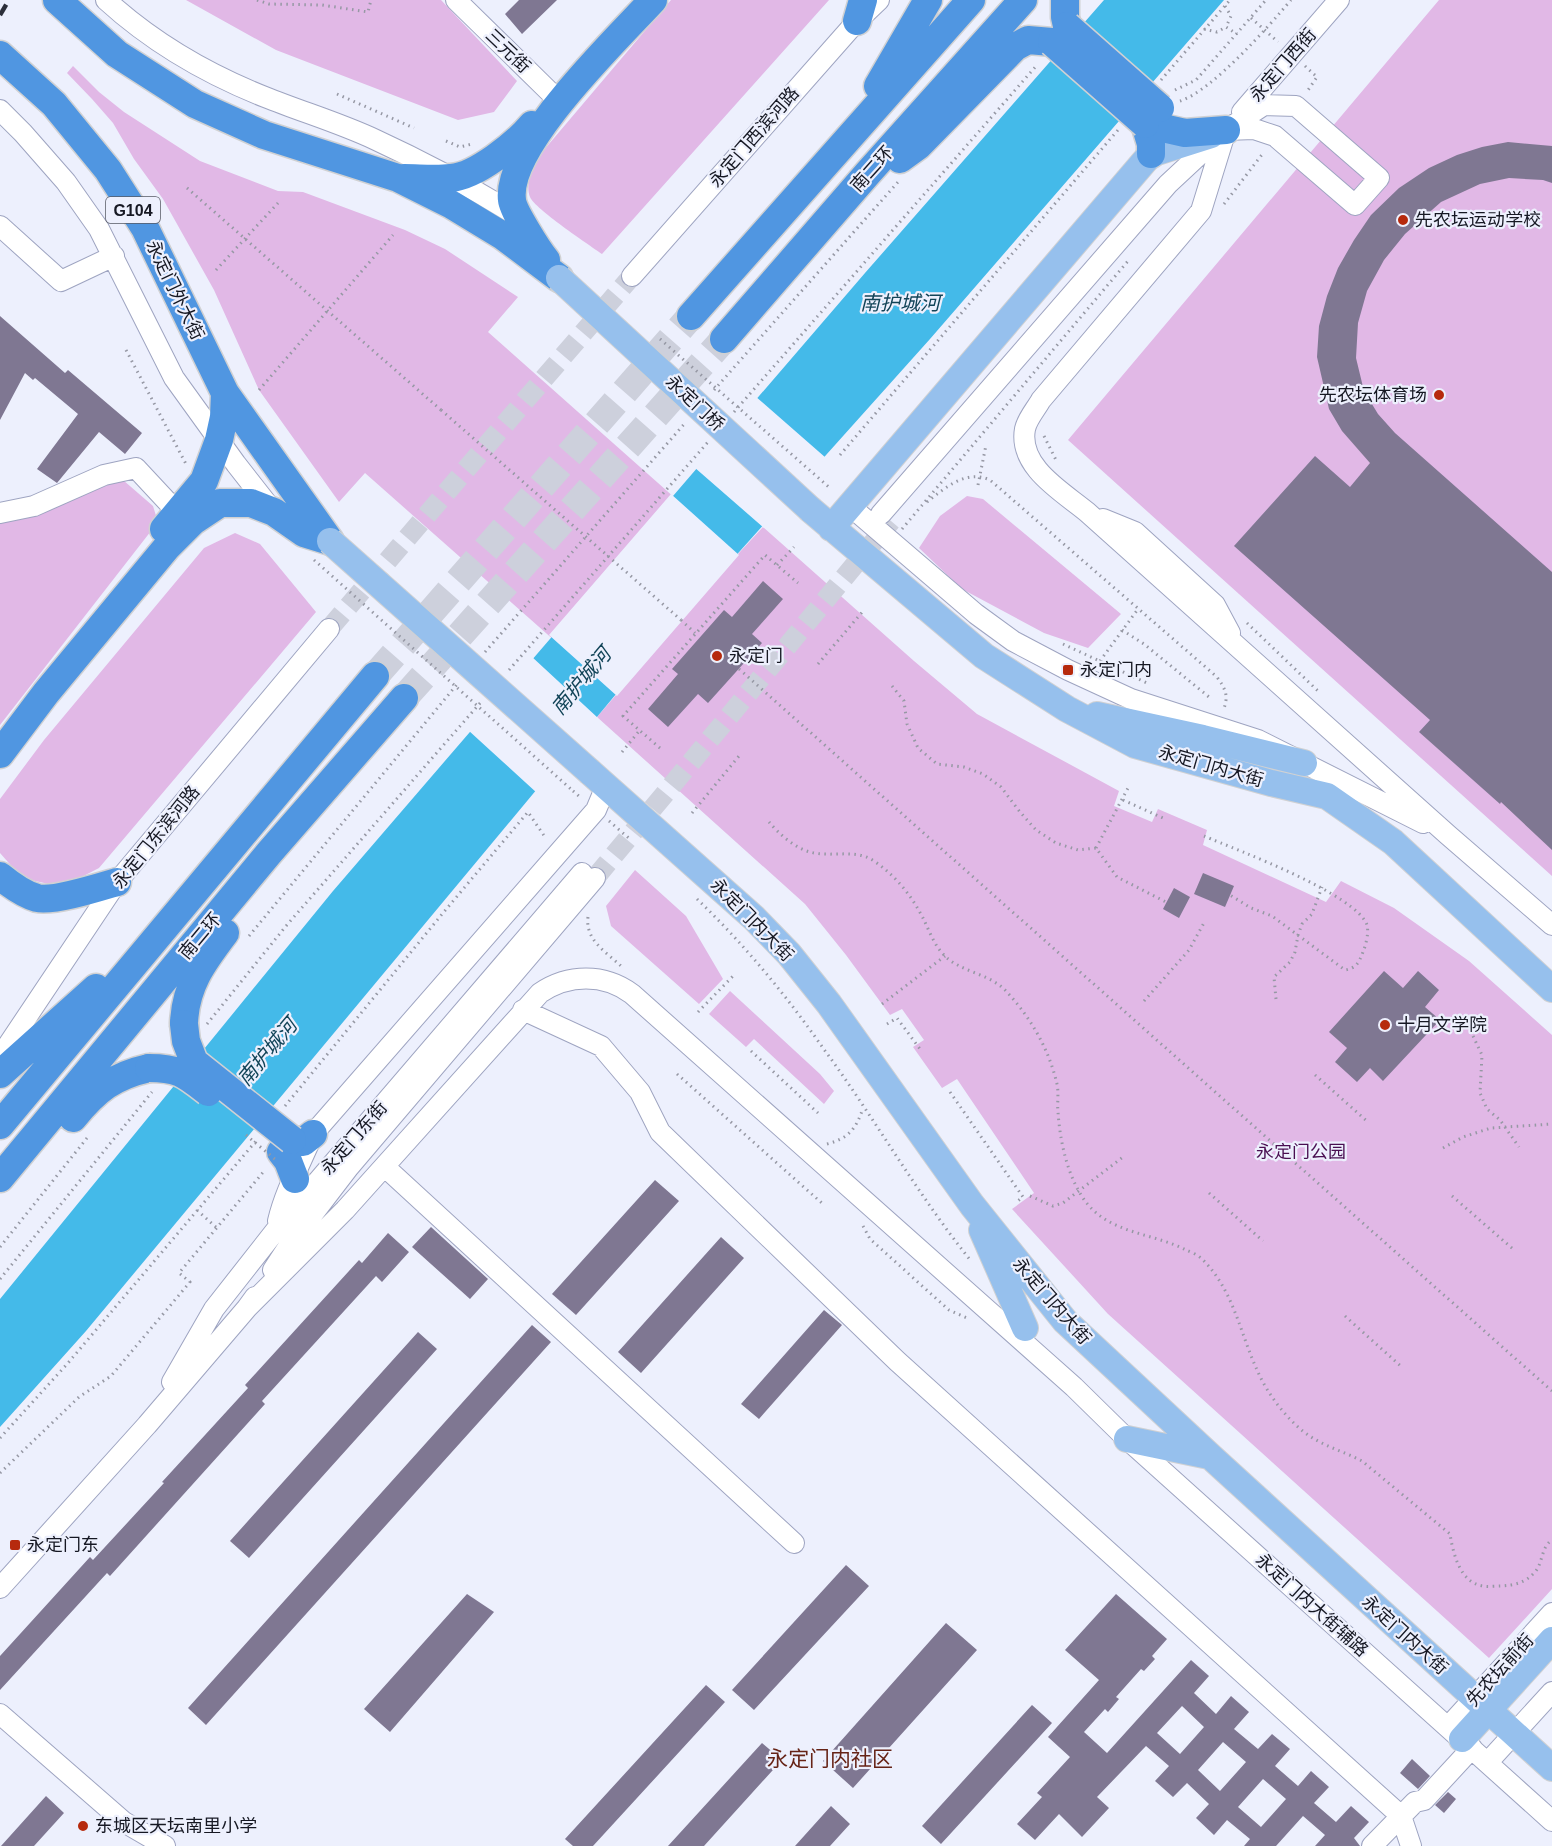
<svg xmlns="http://www.w3.org/2000/svg" width="1552" height="1846" font-family="Arial,'Noto Sans SC',sans-serif">
	<rect width="100%" height="100%" fill="#edf0fd"/>
	<path fill="#e1b8e6" d="M186,0H441L517,81L494,112L458,120L276,50Z
		M671,0H829L602,254C588,244 535,209 530,197C526,187 530,175 532,164Z
		M1439,0H1552V876L1068,440Z
		M73,66L99,92L124,112L200,161L278,191L303,192L405,230L445,249L518,297L488,332L738,554L763,527L914,661L977,714L1119,791L1114,806L1152,822L1158,809L1207,830L1203,845L1326,902L1341,881L1394,908L1469,961L1552,1035V1589L1489,1658L1108,1314L1012,1209L1034,1193L957,1079L942,1088L913,1047L924,1040L902,1009L890,1015L846,955L805,904L597,717L616,695L365,473L339,502L259,390L214,290L163,199L134,159L113,123L92,99L67,73Z
		M123,480L153,506L158,522L0,725V520Z
		M967,496L983,499L1121,614L1088,648L1044,633L962,589L919,548L940,516Z
		M235,533L260,544L316,612L99,868L62,887L22,878L0,853V799L44,740L204,548Z
		M635,870L686,916L723,979L699,1004L611,926L606,906Z
		M730,991L820,1074L834,1091L824,1104L754,1039L746,1047L709,1014Z"/>
	<path fill="#44bae9" d="M1104,0H1224L930,339L671,628L86,1331L0,1427V1299L333,891L865,273Z"/>
	<path fill="#edf0fd" d="M755,396L826,458L764,528L694,467Z
		M671,494L739,555L617,696L549,635Z
		M531,656L598,718L537,793L468,730Z"/>
	<path fill="#7f7792" fill-rule="evenodd" d="M519,0H557L522,34L505,14Z
		M1508,142L1552,146V183L1543,180L1509,178L1480,184L1441,202L1405,234L1384,260L1367,291L1358,323L1356,358L1364,391L1378,414L1395,433L1552,572V850L1501,802L1500,804L1419,732L1430,720L1234,546L1315,456L1350,487L1370,463L1342,431L1329,409L1317,357L1319,326L1327,296L1338,268L1354,240L1371,215L1399,188L1429,168L1457,155L1482,147Z
		M0,316L65,373L68,370L142,433L125,454L99,432L57,483L37,469L78,414L35,378L33,380L25,373L0,420Z
		M763,581L783,599L752,634L762,643L708,703L698,694L668,727L648,709L678,674L672,669L724,610L732,617Z
		M1203,873L1234,886L1225,907L1194,894Z
		M1174,888L1190,897L1179,918L1163,909Z
		M1384,971L1403,988L1418,971L1439,990L1425,1007L1440,1020L1383,1081L1370,1068L1357,1082L1335,1062L1347,1048L1329,1032Z
		M655,1180L679,1201L576,1315L552,1294Z
		M431,1227L488,1279L470,1299L412,1247Z
		M388,1233L409,1252L382,1282L376,1276L262,1401L265,1404L110,1576L107,1573L0,1690V1656L90,1557L93,1560L164,1483L162,1482L248,1388L245,1385L359,1260L362,1263Z
		M721,1237L744,1258L641,1373L618,1352Z
		M824,1310L842,1325L759,1419L741,1404Z
		M532,1325L551,1342L206,1725L188,1708Z
		M418,1332L437,1349L249,1558L230,1541Z
		M846,1565L869,1586L754,1710L732,1690Z
		M467,1594L494,1612L390,1732L364,1709Z
		M1116,1594L1167,1639L1152,1656L1155,1659L1144,1671L1141,1669L1116,1697L1119,1699L1108,1712L1105,1709L1084,1732L1107,1753L1191,1660L1209,1676L1194,1693L1216,1714L1231,1696L1249,1712L1234,1729L1258,1749L1272,1734L1290,1749L1275,1766L1298,1786L1311,1771L1329,1787L1314,1803L1336,1822L1351,1806L1369,1822L1354,1838L1360,1846H1315L1325,1835L1303,1816L1276,1846H1244L1250,1839L1227,1820L1214,1835L1196,1818L1209,1804L1187,1783L1173,1797L1155,1781L1169,1766L1146,1746L1097,1797L1109,1808L1082,1837L1059,1814L1035,1840L1017,1824L1042,1797L1037,1793L1070,1757L1048,1737L1099,1680L1065,1650ZM1182,1706L1204,1727L1180,1754L1157,1733ZM1223,1742L1246,1762L1220,1791L1198,1770ZM1263,1779L1286,1799L1261,1827L1238,1807Z
		M946,1623L977,1650L853,1788L823,1761Z
		M706,1685L725,1702L593,1846H573L565,1839Z
		M1032,1705L1052,1723L941,1844L922,1826Z
		M762,1743L782,1760L704,1846H668Z
		M1412,1759L1430,1776L1418,1789L1400,1773Z
		M1448,1792L1456,1799L1444,1813L1435,1805Z
		M46,1796L64,1813L34,1846H1Z
		M831,1806L850,1824L830,1846H795Z"/>
	<g fill="none" stroke-linecap="round" stroke-linejoin="round">
		<path stroke="#cdd0dc" stroke-width="20" stroke-dasharray="20 10" stroke-linecap="butt" d="M329,629L632,276
			M595,878L891,521"/>
		<path stroke="#cdd0dc" stroke-width="28" stroke-dasharray="28 14" stroke-linecap="butt" d="M375,676L691,316
			M404,698L724,339"/>
		<defs>
			<path id="minor" d="M106,0C152,42 207,74 265,97C302,112 340,123 376,140C426,163 474,189 521,218
				M456,0L560,102
				M0,110L23,133L66,182L99,229L174,378L236,464L272,510
				M1242,112L1339,0
				M1226,130L1201,211L1041,400C1036,409 1027,419 1025,429C1018,467 1063,492 1087,512L1448,835L1552,925
				M0,226L61,281L114,256
				M632,276L857,21L879,0
				M851,507L976,614L1013,641L1068,670L1131,699L1258,740L1423,823
				M0,513L34,506L104,475L136,468L177,512
				M881,514L1168,184L1226,130L1264,105L1296,106L1379,178L1355,205L1275,136L1254,129L1226,130
				M1103,519L1135,532L1215,605L1230,633
				M523,1010L601,1046L640,1092L660,1132L897,1361L1401,1816L1411,1846
				M0,1057L117,882L329,629
				M385,1167L794,1543
				M278,1221C285,1191 301,1163 313,1134L596,810L606,786
				M273,1270L290,1244L349,1167L595,878
				M247,1308L345,1210L540,993C568,974 604,973 632,994L1074,1387L1127,1439L1552,1821
				M172,1382L214,1309L276,1230L582,873
				M0,1588L147,1425L247,1308L255,1297
				M0,1714L124,1822L165,1846
				M1448,1727L1552,1613
				M1488,1762L1552,1692
				M1372,1846L1415,1802L1424,1800L1472,1748"/>
			<path id="major" d="M811,510L984,656L1067,709L1135,745L1271,783L1327,796L1393,842L1552,989
				M831,528L1143,163L1151,154L1211,135
				M1097,715L1203,738L1304,763
				M590,772L754,918L789,954L829,1004L972,1205L1065,1321L1210,1456L1552,1768
				M982,1230L1025,1328
				M1127,1439L1209,1456
				M1462,1739L1552,1640"/>
			<path id="highway" d="M57,0L117,54L195,104L264,135L398,178L452,205L503,236L559,278
				M1065,0V17L1067,26
				M857,21L863,0
				M0,55L54,104L108,170L145,228L225,393L330,541
				M878,86L928,0
				M1145,124L1185,133L1226,130
				M1145,124L1151,144V154
				M900,159L918,146L1015,47L1028,40L1052,42
				M404,178C419,178 435,180 451,178C476,176 516,144 532,125
				M546,260C538,250 513,211 512,200C505,146 617,39 653,0
				M691,316L971,0
				M724,339L868,173L1023,0
				M164,529L204,481L219,440L224,417L225,393
				M0,754L46,693L167,547L193,521L220,503H251L274,512L304,533L330,541
				M0,876C11,885 23,894 37,898C53,902 100,887 117,882
				M184,1024C185,986 203,962 225,933
				M0,1074L96,988
				M73,1118C96,1090 113,1076 149,1068
				M0,1125L375,676
				M292,1140L303,1142L313,1134
				M281,1152L288,1161L295,1179
				M0,1178L269,853L404,698"/>
		</defs>
		<use href="#minor" stroke="#9ea4c1" stroke-width="22"/>
		<use href="#major" stroke="#d0d1d3" stroke-width="28"/>
		<use href="#highway" stroke="#d0d1d3" stroke-width="31"/>
		<path stroke="#9698a4" stroke-width="3" stroke-dasharray="1.5 4.5" stroke-linecap="butt" d="M257,0L269,4L322,5L368,12L371,0
			M1225,6L1231,16L1226,27
			M1251,18L1278,42
			M1204,29L1217,32L1226,27L1237,34
			M1305,66L1317,77L1306,93
			M1161,80L1230,0
			M1175,90L1196,80L1266,0
			M337,94L414,128
			M1180,101C1212,91 1269,26 1291,0
			M446,141L460,147L472,144
			M187,188L441,410
			M1224,204L1264,152
			M216,270L278,203
			M126,350L186,464
			M259,390L393,235
			M714,390L898,182
			M734,412L1037,65
			M1044,436L1057,462
			M840,455L1118,130
			M978,485L986,445
			M927,502C945,488 966,469 990,480L1217,677C1226,690 1229,696 1223,711
			M902,529L1128,261
			M777,565L794,547
			M681,620L695,633
			M1247,623L1318,691
			M1122,630L1144,644L1209,697
			M1063,644L1147,683
			M485,652L686,422
			M1100,661L1138,609
			M818,664L864,610
			M739,669L1552,1391
			M509,670L708,442
			M892,686L904,701L907,724L918,748L937,764L964,767L983,774L1001,787L1020,812L1036,830L1056,843L1078,850L1096,848L1117,877L1166,902
			M660,748L623,716L765,555L798,583
			M622,752L640,730
			M573,791L581,798
			M1123,800L1163,818
			M692,813L739,756
			M609,821L631,840
			M769,822C779,834 795,848 810,852C831,858 855,848 874,861C896,876 911,895 923,918C929,930 934,945 944,955C960,972 988,973 1005,990C1030,1016 1049,1049 1057,1084C1059,1093 1057,1103 1058,1112C1060,1141 1067,1174 1083,1198C1107,1234 1151,1232 1186,1250C1191,1252 1198,1255 1202,1259C1234,1290 1240,1334 1258,1372C1267,1393 1286,1418 1304,1432C1322,1446 1343,1451 1362,1461L1450,1534C1453,1553 1460,1583 1483,1586C1489,1587 1496,1586 1501,1586C1515,1585 1525,1583 1535,1572C1543,1563 1541,1547 1552,1540
			M1204,836C1237,850 1356,894 1367,925C1369,932 1366,945 1363,952C1359,962 1357,968 1345,970L1272,916L1251,908L1230,895
			M1096,848L1128,788
			M697,899C743,943 786,995 823,1048C874,1117 917,1194 971,1261
			M588,917C585,940 606,952 621,966
			M249,936L459,682
			M1276,999L1274,977L1290,962L1295,952L1298,935L1302,924L1312,914L1322,887
			M1144,1001L1189,950L1205,921
			M882,1004L945,956
			M698,1012L735,974
			M207,1024L286,926L481,702
			M887,1024L897,1018L920,1049
			M1473,1036L1482,1055L1480,1093L1487,1109L1500,1120L1519,1147
			M751,1051L818,1113
			M677,1074L824,1205
			M1315,1075L1368,1122
			M950,1092L1023,1197L1015,1203
			M285,1106L443,913L528,812L545,837L544,839
			M827,1144C849,1138 856,1129 863,1108
			M1443,1148L1463,1137L1491,1128L1552,1124
			M1209,1193L1263,1241
			M1030,1196L1053,1206L1063,1203L1123,1157
			M1452,1196L1513,1249
			M197,1210L217,1228
			M863,1226L870,1239L949,1310L967,1318
			M0,1247L87,1138
			M0,1279L152,1092
			M1345,1316L1403,1368
			M0,1438L68,1363L256,1141
			M0,1473L79,1397L111,1376L190,1282L179,1273L265,1170"/>
		<use href="#minor" stroke="#fff" stroke-width="20"/>
		<use href="#major" stroke="#96c0ed" stroke-width="26"/>
		<use href="#highway" stroke="#5096e1" stroke-width="28"/>
		<path stroke="#2c2f3a" stroke-width="4.5" stroke-dasharray="12 6" stroke-linecap="butt" d="M0,15L9,0"/>
		<defs>
			<path id="major-bridge" d="M559,278L811,510
				M330,541L590,772"/>
			<path id="highway-bridge" d="M1067,26L1160,108
				M1052,42L1145,124
				M184,1024L186,1041L194,1062L292,1140
				M149,1068C179,1068 185,1074 208,1092"/>
		</defs>
		<use href="#major-bridge" stroke="#d0d1d3" stroke-width="28" stroke-linecap="butt"/>
		<use href="#highway-bridge" stroke="#d0d1d3" stroke-width="31" stroke-linecap="butt"/>
		<path stroke="#9698a4" stroke-width="3" stroke-dasharray="1.5 4.5" stroke-linecap="butt" d="M660,339L830,488
			M441,410L681,620
			M314,560L573,791
			M246,1135L276,1160"/>
		<use href="#major-bridge" stroke="#96c0ed" stroke-width="26"/>
		<use href="#highway-bridge" stroke="#5096e1" stroke-width="28"/>
	</g>
	<g fill="#b62a0d" stroke="#edf0fd" stroke-width="2">
		<circle cx="1403" cy="220" r="6"/>
		<circle cx="1439" cy="395" r="6"/>
		<circle cx="717" cy="656" r="6"/>
		<rect x="1062" y="664" width="12" height="12" rx="3"/>
		<circle cx="1385" cy="1025" r="6"/>
		<rect x="9" y="1539" width="12" height="12" rx="3"/>
		<circle cx="83" cy="1826" r="6"/>
	</g>
	<g text-anchor="middle" dominant-baseline="central" stroke-width="4.5" stroke-linejoin="round" paint-order="stroke">
		<rect fill="#edf0fd" stroke="#565964" stroke-width="1.5" x="106" y="197" width="54" height="26" rx="4.5"/>
		<g font-size="16" font-weight="bold" fill="#161823">
			<text x="133" y="210">G104</text>
		</g>
		<g font-size="18" fill="#161823" stroke="#edf0fd">
			<text transform="translate(508 51) rotate(44)">三元街</text>
			<text transform="translate(1283 65) rotate(-49)">永定门西街</text>
			<text transform="translate(754 137) rotate(-49)">永定门西滨河路</text>
			<text transform="translate(872 169) rotate(-48)">南二环</text>
			<text transform="translate(175 290) rotate(64)">永定门外大街</text>
			<text transform="translate(695 403) rotate(43)">永定门桥</text>
			<text transform="translate(1211 766) rotate(16)">永定门内大街</text>
			<text transform="translate(156 837) rotate(-51)">永定门东滨河路</text>
			<text transform="translate(752 920) rotate(45)">永定门内大街</text>
			<text transform="translate(200 936) rotate(-50)">南二环</text>
			<text transform="translate(354 1138) rotate(-49)">永定门东街</text>
			<text transform="translate(1052 1301) rotate(49)">永定门内大街</text>
			<text transform="translate(1312 1605) rotate(42)">永定门内大街辅路</text>
			<text transform="translate(1405 1635) rotate(42)">永定门内大街</text>
			<text transform="translate(1500 1670) rotate(-48)">先农坛前街</text>
		</g>
		<g font-size="18" fill="#161823" stroke="#edf0fd" text-anchor="start">
			<text x="1415" y="220">先农坛运动学校</text>
			<text x="1427" y="395" text-anchor="end">先农坛体育场</text>
			<text x="729" y="656">永定门</text>
			<text x="1080" y="670">永定门内</text>
			<text x="1397" y="1025">十月文学院</text>
			<text x="27" y="1545">永定门东</text>
			<text x="95" y="1826">东城区天坛南里小学</text>
		</g>
		<g font-size="18" fill="#490e51" stroke="#edf0fd">
			<text x="1301" y="1152">永定门公园</text>
		</g>
		<g font-size="20" font-style="italic" fill="#124458" stroke="#edf0fd">
			<text x="900" y="303">南护城河</text>
			<text transform="translate(581 681) rotate(-50)">南护城河</text>
			<text transform="translate(267 1052) rotate(-50)">南护城河</text>
		</g>
		<g font-size="21" fill="#662316" stroke="#edf0fd">
			<text x="830" y="1758">永定门内社区</text>
		</g>
	</g>
</svg>
